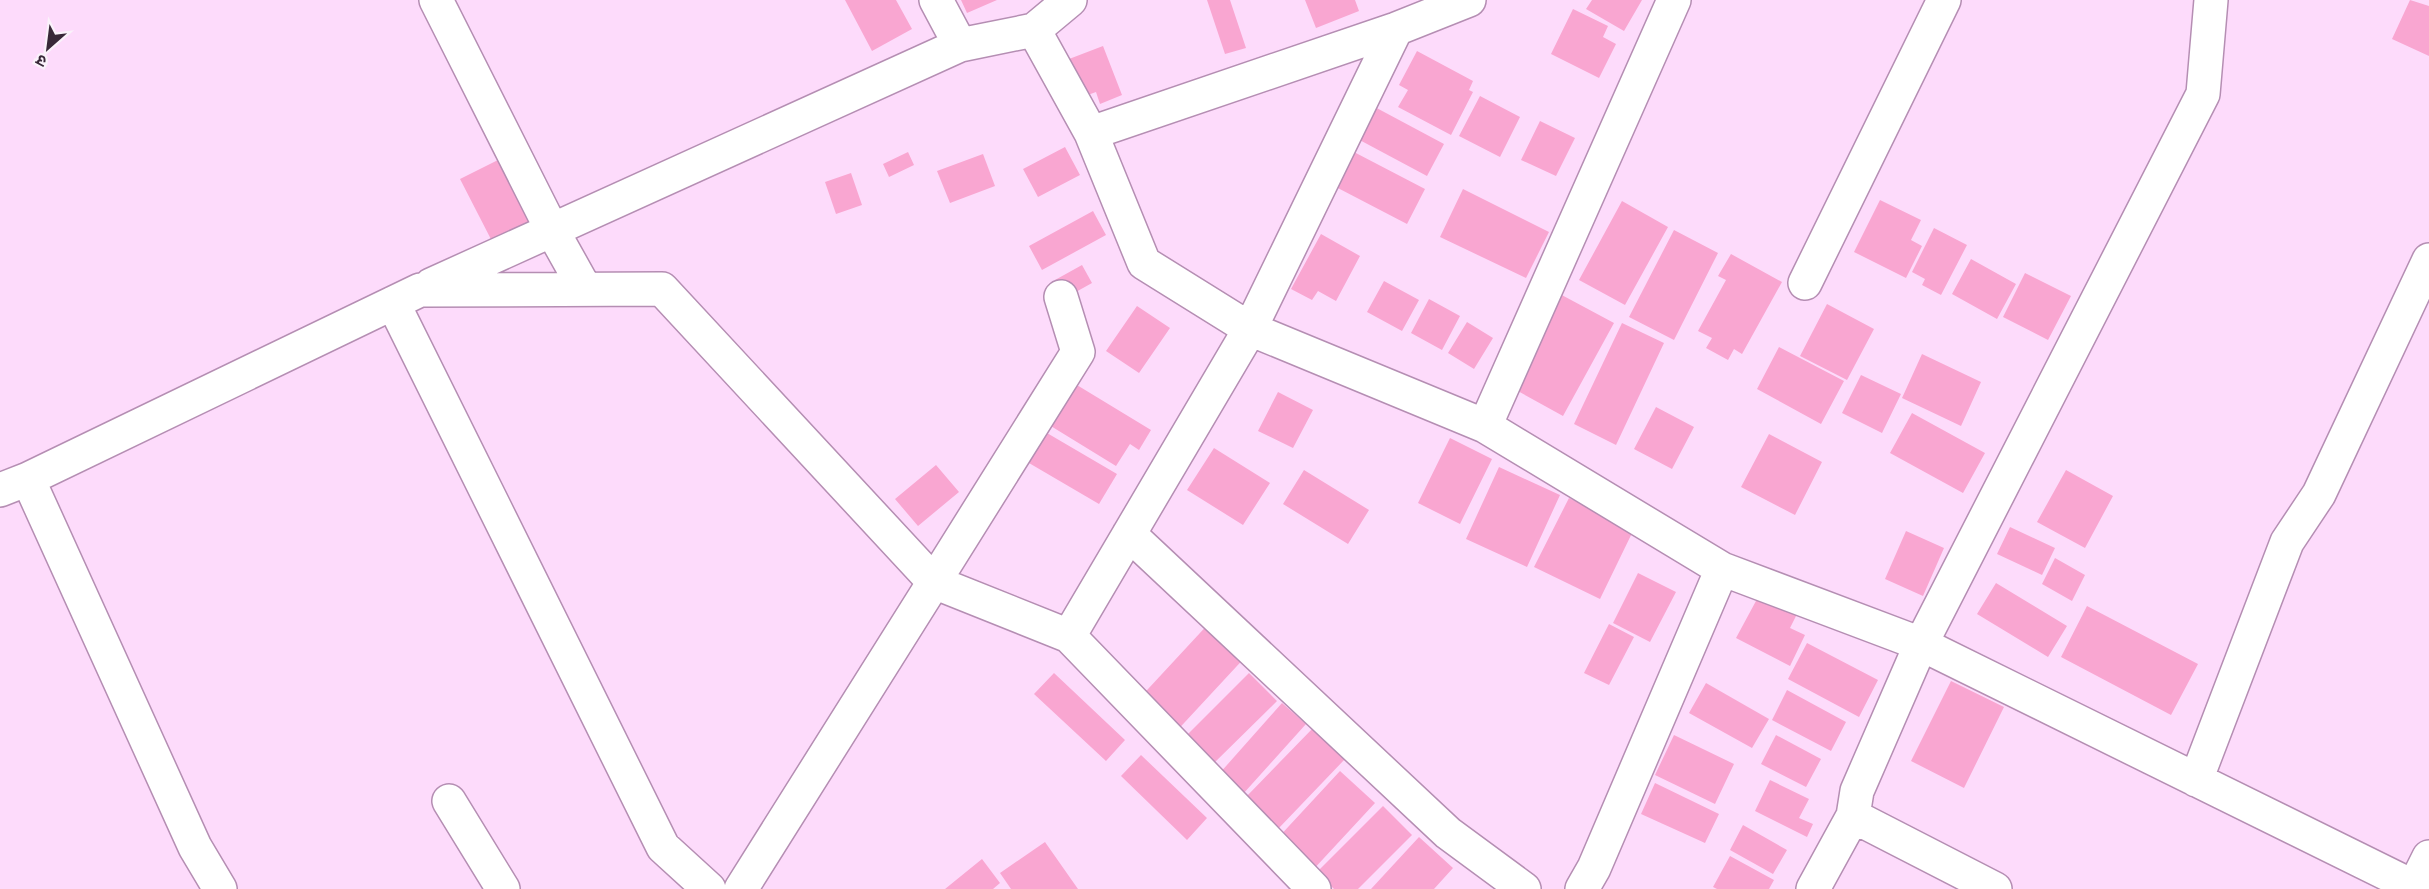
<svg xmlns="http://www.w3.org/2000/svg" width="2429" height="889" font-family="'PT Sans','Noto Sans Devanagari',sans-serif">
	<rect width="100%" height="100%" fill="#fddbfb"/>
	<path fill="#f9a6d1" d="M845,0H896L912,29L872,51Z
		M961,0H997L967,13Z
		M1207,0H1230L1246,48L1225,54Z
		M1305,0H1355L1359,11L1316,28Z
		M1592,0H1642L1624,31L1586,9Z
		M2410,0L2429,6V56L2392,39Z
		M1573,9L1608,26L1603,37L1616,44L1599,78L1551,54Z
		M1103,46L1122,95L1100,104L1096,92L1071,101L1056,64Z
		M1417,51L1473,81L1469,90L1473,92L1451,135L1398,107L1408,90L1399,85Z
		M1480,96L1520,117L1500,157L1459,136Z
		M1371,105L1444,144L1427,176L1354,137Z
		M1540,121L1575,138L1556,176L1521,160Z
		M1065,147L1080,175L1038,197L1023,169Z
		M516,151L551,221L496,249L460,179Z
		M1352,151L1425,189L1407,224L1334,186Z
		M908,152L914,165L889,177L883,164Z
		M983,154L995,186L950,203L937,171Z
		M851,173L862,205L836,214L825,182Z
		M1463,189L1549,232L1526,278L1440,237Z
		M1880,200L1921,220L1911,240L1922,246L1906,278L1854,252Z
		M1622,201L1668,227L1625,305L1579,280Z
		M1093,211L1106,235L1042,270L1029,246Z
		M1934,228L1967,245L1941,295L1922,285L1925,279L1912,272Z
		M1674,230L1718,253L1674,340L1629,317Z
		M1321,234L1360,256L1336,301L1318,291L1312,300L1291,289Z
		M1731,254L1782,282L1742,354L1734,349L1728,360L1706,348L1712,338L1698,331L1726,280L1718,276Z
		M1971,259L2016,284L1997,319L1952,294Z
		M1082,265L1092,283L1065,298L1055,280Z
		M2025,273L2071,296L2048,340L2003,317Z
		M1384,281L1419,300L1402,331L1367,312Z
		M1558,293L1614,323L1563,416L1507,385Z
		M1429,299L1460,316L1442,350L1411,333Z
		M1827,304L1874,329L1847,380L1800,356Z
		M1137,306L1170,328L1139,373L1106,351Z
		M1467,322L1493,338L1474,369L1448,353Z
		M1622,323L1664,343L1616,445L1574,424Z
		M1779,347L1844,381L1821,424L1757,389Z
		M1922,354L1981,382L1961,426L1902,398Z
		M1861,375L1901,394L1882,433L1842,413Z
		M1067,379L1151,430L1139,450L1130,444L1116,466L1041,420Z
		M1278,392L1313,410L1293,448L1258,431Z
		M1656,407L1694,427L1672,469L1634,449Z
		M1912,413L1985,453L1963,493L1890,453Z
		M1035,426L1117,474L1099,504L1017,456Z
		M1769,434L1822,462L1795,515L1741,487Z
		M1450,438L1492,459L1460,524L1418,503Z
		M1214,448L1270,483L1243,525L1187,490Z
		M936,465L959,492L918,526L895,499Z
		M1499,467L1560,495L1527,567L1466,539Z
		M1304,470L1369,510L1348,544L1283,504Z
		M2066,470L2113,496L2085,548L2037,522Z
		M1569,498L1634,529L1600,599L1534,567Z
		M2010,527L2055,548L2042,575L1997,554Z
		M1906,531L1944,548L1923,596L1885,579Z
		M2055,558L2085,575L2072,601L2042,584Z
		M1638,573L1676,592L1650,642L1613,623Z
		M1996,583L2067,626L2048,657L1977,614Z
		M1763,588L1800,608L1790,628L1805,635L1790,666L1736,638Z
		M2087,606L2198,664L2171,715L2061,657Z
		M1212,620L1249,653L1172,736L1136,702Z
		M1609,624L1634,637L1609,685L1584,673Z
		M1807,643L1878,680L1859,717L1788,679Z
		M1054,673L1125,740L1106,761L1034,694Z
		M1249,673L1277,701L1210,767L1183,739Z
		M1951,681L2004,707L1964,788L1911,761Z
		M1706,683L1769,719L1752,748L1689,713Z
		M1787,690L1846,722L1831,751L1772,720Z
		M1282,703L1306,724L1243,794L1219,774Z
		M1313,728L1345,759L1278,829L1245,798Z
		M1674,735L1734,764L1715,804L1655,775Z
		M1776,735L1821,759L1806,787L1761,764Z
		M1141,755L1207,818L1187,840L1121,776Z
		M1340,771L1375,803L1311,872L1276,840Z
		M1770,780L1809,799L1799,818L1813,824L1807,837L1755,811Z
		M1655,783L1719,814L1705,843L1641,814Z
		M1383,806L1412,835L1358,889H1334L1317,872Z
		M1743,825L1787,850L1773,874L1730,850Z
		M1419,837L1453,868L1434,889H1371Z
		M1045,842L1078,889H1011L1000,873Z
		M1730,856L1774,880L1769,889H1717L1713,887Z
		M982,859L1000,883L993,889H945Z"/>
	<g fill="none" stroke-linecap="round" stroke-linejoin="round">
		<defs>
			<path id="minor" d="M436,0L552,230L585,289
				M936,0L960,45L1034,30L1091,133
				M1396,29L1250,329L1485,426L1722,569L1921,644L2418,889
				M1034,30L1070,0
				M1805,283L1944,0
				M431,285L960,45
				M1061,297L1078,352L934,582L1069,636L1250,329L1144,263L1091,133L1396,29L1469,0
				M393,303L663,847L709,889
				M1485,426L1674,0
				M28,479L195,847L220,889
				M0,490L28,479L420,290L662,289L934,582L741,889
				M1129,534L1448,833L1524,889
				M1069,636L1314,889
				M2196,780L2287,542L2319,494L2429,260
				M449,801L503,889
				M1853,816L1995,889
				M2414,887L2429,857
				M1582,889L1594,868L1722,569
				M1813,889L1853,816L1857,791L1921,644L2203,94L2211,0"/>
		</defs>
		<use href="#minor" stroke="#b58eb3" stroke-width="36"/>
		<use href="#minor" stroke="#fff" stroke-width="33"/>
	</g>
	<g transform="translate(48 48) rotate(208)" stroke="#faf2fa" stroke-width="4.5" paint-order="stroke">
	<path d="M0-4.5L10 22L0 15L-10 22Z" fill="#382838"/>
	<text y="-9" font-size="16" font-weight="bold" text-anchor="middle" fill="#382838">उ</text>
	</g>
</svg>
